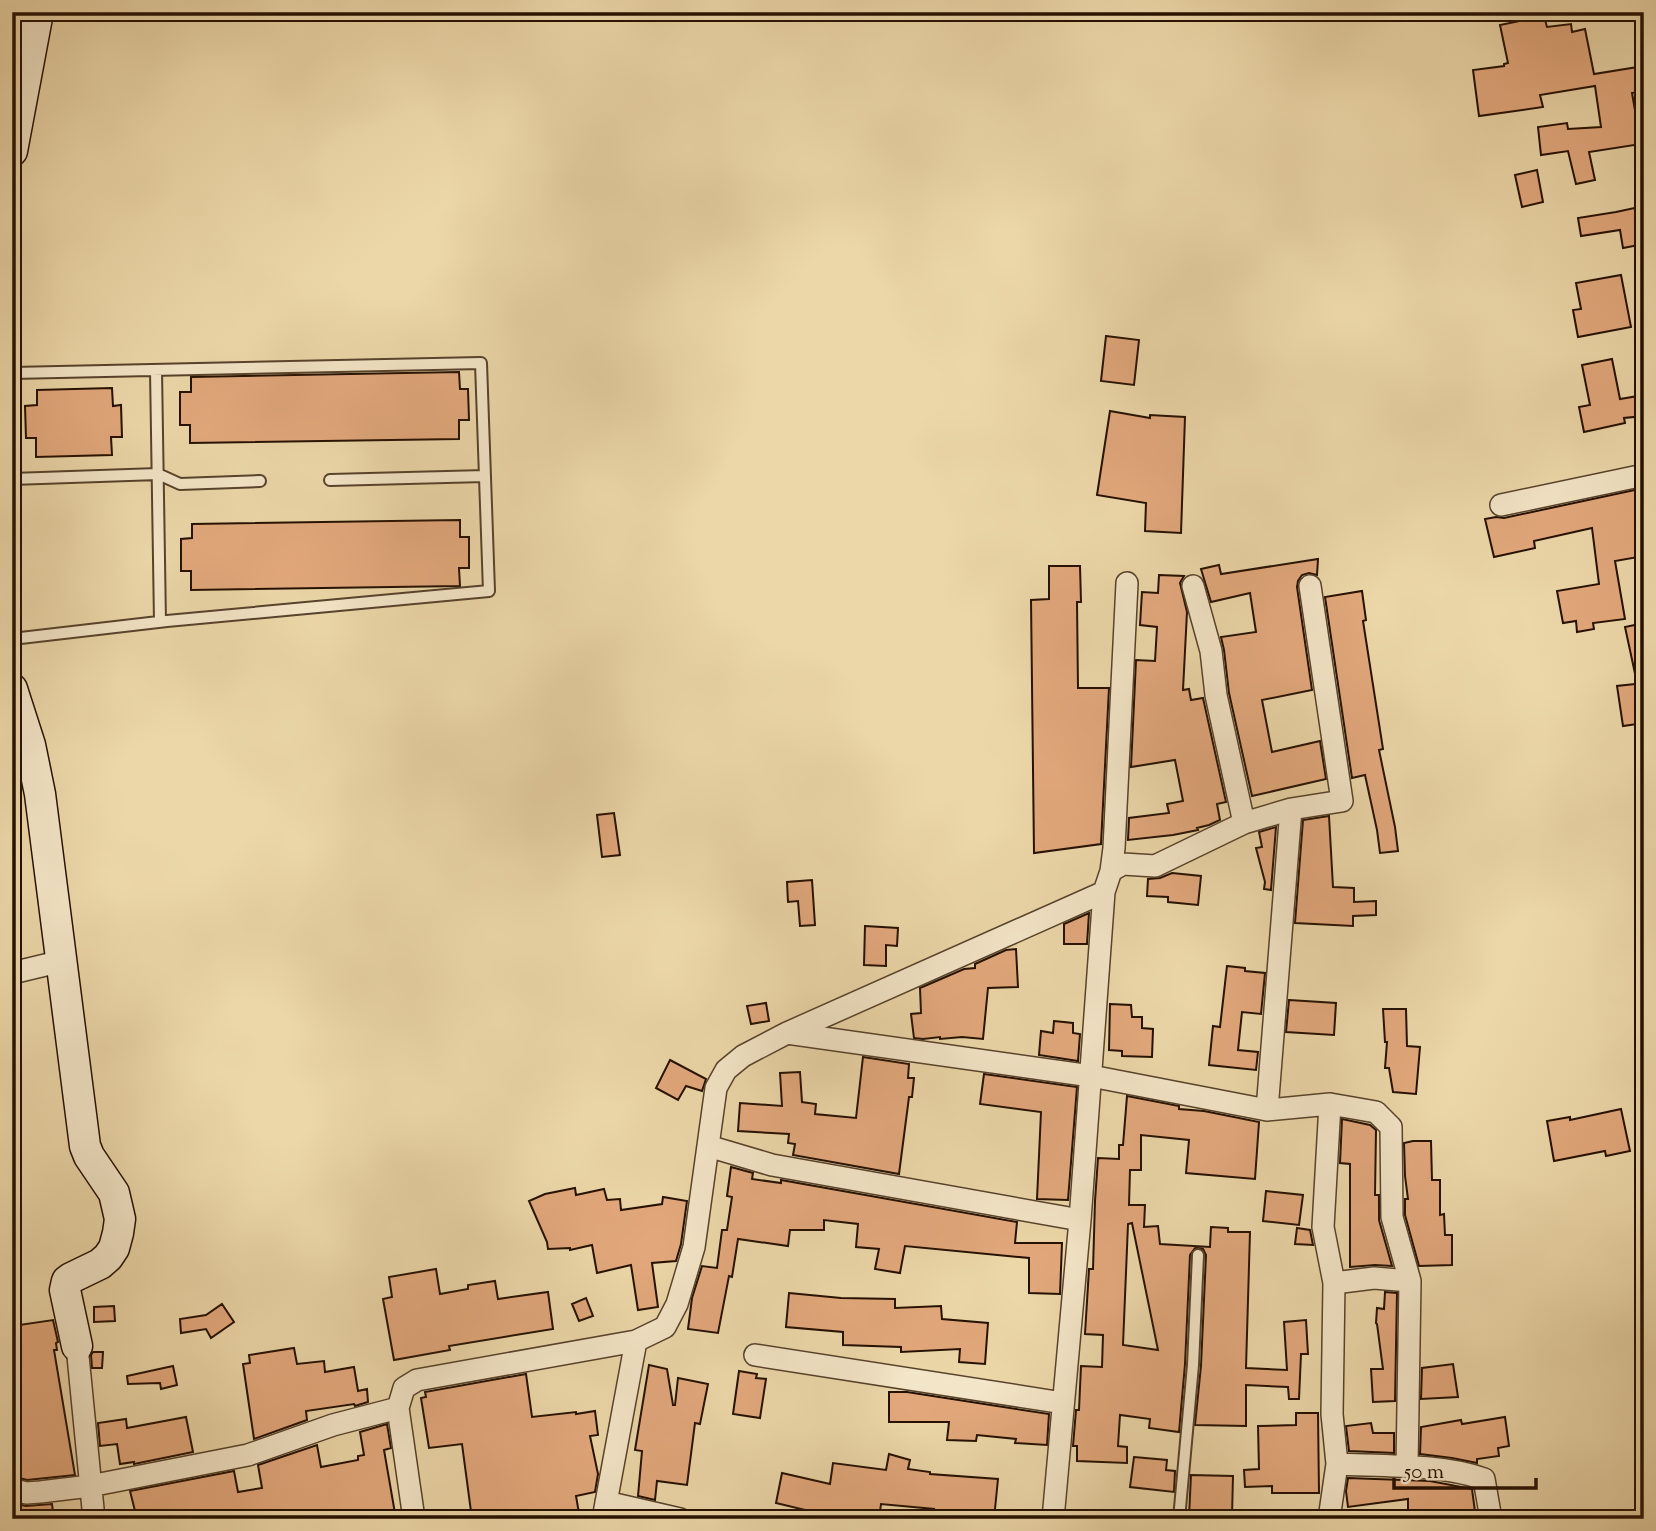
<svg xmlns="http://www.w3.org/2000/svg" width="1656" height="1531" font-family="'Sorts Mill Goudy',serif">
	<rect width="100%" height="100%" fill="#ecd7a9"/>
	<filter id="stains"><feTurbulence type="fractalNoise" baseFrequency=".00286" numOctaves="4"/><feColorMatrix values="0 0 0 0 .2 0 0 0 0 .09 0 0 0 0 .02 0 0 0 .5 -.17"/></filter>
	<radialGradient id="worn" r=".72"><stop offset=".6" stop-color="#630" stop-opacity="0"/><stop offset="1" stop-color="#630" stop-opacity=".3"/></radialGradient>
	<path fill="#e2a87c" stroke="#251001" stroke-width="2" fill-rule="evenodd" d="M1544,16L1547,27L1571,24L1572,32L1585,29L1594,74L1644,66V91L1632,93L1641,144L1589,152L1595,180L1576,184L1568,151L1541,155L1538,127L1567,123L1568,129L1601,127L1595,86L1540,95L1543,107L1479,116L1473,70L1504,66V64L1508,63L1500,25Z
		M1537,170L1543,202L1522,207L1515,175Z
		M1644,206V244L1623,248L1620,230L1581,236L1578,218L1616,212Z
		M1621,275L1631,327L1578,337L1573,310L1581,309L1576,283Z
		M1106,336L1139,340L1134,385L1101,381Z
		M1612,359L1620,399L1644,395V416L1624,418L1625,423L1584,432L1579,407L1590,405L1582,365Z
		M459,372L460,389H468L469,420H459V439L190,443V425H180V392H191V377Z
		M112,388L113,406L121,405L122,437H111L112,455L36,457V438H26L25,406L37,405V390Z
		M1110,411L1150,418V415L1185,417L1181,533L1145,531L1146,503L1097,495Z
		M1644,488V556L1615,561L1625,619L1593,623L1594,629L1577,632L1576,621L1563,623L1557,591L1599,584L1592,528L1534,541L1535,548L1494,557L1485,519L1496,517L1504,518Z
		M460,520V537H469V568H459L460,586L191,590V571H181V539L192,538V524Z
		M1318,559L1317,575L1309,573L1302,575L1298,581L1297,587L1312,690L1262,700L1272,752L1320,741L1326,779L1252,796L1229,693L1224,650L1221,637L1256,632L1250,593L1211,602L1201,569L1219,565L1221,574Z
		M1049,566H1080L1081,602H1077L1078,688H1109L1101,844L1034,853L1031,600L1049,599Z
		M1159,575L1184,576L1180,583L1187,612L1183,690L1189,689L1191,700L1203,698L1226,802L1217,804L1220,820L1209,825L1197,828L1198,830L1173,835L1128,840L1129,818L1169,813L1167,804L1183,801L1175,760L1131,767L1136,660L1155,661L1157,627L1140,625L1142,592L1158,593Z
		M1362,591L1366,620L1363,621L1383,749L1379,750L1395,827L1398,851L1380,853L1377,830L1365,775L1352,778L1325,597Z
		M1644,623V682L1637,683L1625,627Z
		M1644,683V723L1623,726L1617,686Z
		M614,813L620,855L602,857L597,815Z
		M1329,816L1333,887L1354,888V902L1376,901V915L1353,916V926L1295,923L1303,820Z
		M1276,827L1271,890L1264,889L1265,882L1256,848L1262,847L1259,832Z
		M1172,873L1201,876L1198,905L1168,902V897L1147,896L1148,879L1160,878Z
		M812,880L815,925L800,926L798,901L788,902L787,882Z
		M1089,913L1087,944H1064V924Z
		M865,926L898,928L897,946L886,945V966L864,965Z
		M1016,949L1018,987L988,988L983,1039L962,1037L940,1039V1037L923,1039L914,1038L911,1014L921,1013L920,988L964,969L975,968V964L1006,950Z
		M1227,966L1245,968V971L1265,973L1261,1014L1242,1012L1238,1050L1258,1052L1256,1070L1209,1065L1213,1026L1220,1027Z
		M1289,1000L1336,1003L1334,1035L1286,1032Z
		M766,1003L769,1021L751,1024L747,1006Z
		M1110,1004L1131,1005L1132,1017H1142V1028L1153,1029L1152,1057L1122,1056V1051L1109,1050Z
		M1383,1009H1406L1407,1046L1420,1047L1416,1094L1393,1092L1389,1068H1385L1387,1042H1385Z
		M1054,1021L1073,1023V1033L1080,1034L1078,1061L1039,1055L1041,1031L1053,1033Z
		M863,1057L909,1064L908,1078H914L912,1097H909L899,1174L793,1155L795,1144L788,1143L789,1134L738,1131L740,1103L782,1106L780,1073L800,1072L802,1102L816,1104L815,1114L856,1118Z
		M670,1060L706,1079L702,1091L686,1086L678,1100L656,1088Z
		M984,1074L1077,1087L1068,1200L1037,1199L1041,1112L980,1104Z
		M1127,1096L1179,1106V1109L1204,1111L1259,1122L1255,1179L1186,1173L1189,1140L1141,1135V1170H1130L1129,1205H1145L1144,1227L1158,1226L1160,1244L1210,1247L1211,1227L1228,1228V1232H1250L1246,1368L1287,1370L1284,1322L1306,1320L1308,1354H1301L1299,1399H1289L1288,1387L1246,1385V1426L1195,1425L1201,1366L1206,1255L1203,1249L1195,1248L1190,1255L1185,1364L1179,1432L1149,1428L1150,1419L1120,1415L1118,1446L1127,1447V1463L1077,1461V1446H1073L1076,1410H1079L1081,1366L1102,1367L1103,1335L1085,1334L1089,1269H1093L1095,1201L1098,1158L1119,1159V1145H1123ZM1132,1223L1133,1228L1158,1350L1123,1345L1128,1224Z
		M1621,1109L1630,1151L1606,1156L1605,1151L1554,1161L1547,1121L1570,1117V1120Z
		M1342,1119L1370,1125L1376,1130L1375,1195H1379V1220L1392,1266L1375,1265L1350,1267V1164L1340,1163Z
		M1413,1141H1431L1432,1180H1440V1215L1444,1214L1445,1235H1452V1265L1419,1266L1405,1215V1199H1408L1405,1176L1404,1143Z
		M731,1167L753,1173L752,1179L781,1183V1180L1017,1222L1015,1243H1062L1060,1294L1029,1293V1258L905,1246L900,1273L875,1269L879,1249L856,1247L858,1224L824,1220V1230H790L788,1246L738,1239L732,1277L729,1276L718,1333L688,1329L692,1298L702,1266L717,1268L722,1230H727L732,1197L727,1196Z
		M575,1188L576,1195L604,1189L607,1200L620,1199L621,1210L662,1204L663,1197L687,1201L681,1244L676,1261L652,1263L658,1307L638,1310L631,1265L597,1273L592,1245L570,1250V1248L548,1249L547,1242L529,1201L545,1194Z
		M1266,1191L1303,1195L1299,1225L1263,1221Z
		M1297,1228L1310,1230L1313,1245L1295,1244Z
		M436,1269L440,1294L468,1289V1285L495,1281L498,1299L548,1292L553,1329L449,1346L450,1350L394,1360L383,1299L392,1297L389,1277Z
		M1385,1292L1397,1293L1395,1401L1373,1402L1371,1369H1383L1377,1324L1376,1323L1377,1308L1384,1309Z
		M789,1293L841,1298L895,1299V1308L941,1306L942,1319L988,1323L985,1364L959,1362L960,1349L901,1352V1347L843,1345V1332L786,1327Z
		M586,1298L593,1316L579,1321L572,1304Z
		M222,1304L234,1322L211,1338L206,1329L181,1333L180,1319L206,1315Z
		M114,1306L115,1321L94,1322V1307Z
		M53,1320L58,1342L56,1343L57,1350H54L75,1475L27,1480L12,1476V1472L20,1469L13,1421H15L12,1406V1326Z
		M294,1348L297,1364L324,1361L325,1372L354,1367L358,1391L367,1389L368,1402L355,1406L354,1404L306,1411L307,1420L254,1439L243,1364L250,1363L249,1355Z
		M93,1352H103L102,1368H92L91,1355Z
		M1453,1364L1458,1397L1421,1399L1422,1368Z
		M649,1365L667,1369L673,1405H675L678,1378L708,1384L700,1424L695,1423L687,1485L657,1481L655,1500L638,1496L642,1451L635,1450Z
		M173,1366L177,1385L161,1389L160,1383L128,1384L127,1376Z
		M739,1371L757,1374L756,1378L766,1379L760,1418L733,1414Z
		M526,1374L532,1417L576,1412V1414L595,1411L598,1435L590,1436L598,1474L595,1492L576,1496L580,1519H472L462,1444L429,1448L421,1398L426,1397L425,1392Z
		M889,1392H907L1049,1414L1047,1445L1015,1443L1016,1439L977,1435L976,1441L947,1440L949,1422H889Z
		M1296,1413H1318L1319,1493H1272V1486L1245,1487L1244,1470L1259,1469L1258,1426L1296,1425Z
		M186,1417L193,1452L134,1464V1462L120,1464L117,1444L100,1446L98,1423L126,1419L127,1428Z
		M1505,1417L1509,1446L1498,1448L1499,1456L1477,1459V1463L1452,1458L1420,1454L1421,1427L1461,1420L1462,1424Z
		M1371,1423L1373,1433H1394V1453L1349,1451L1346,1426Z
		M387,1424L391,1448L384,1450L396,1519H137L130,1491L234,1471L238,1492L262,1488L258,1465L317,1445L321,1467L358,1460V1456L364,1455L360,1432Z
		M889,1454L910,1460L908,1469L930,1472V1474L998,1479L994,1519H933L934,1509L881,1504L879,1519H825L826,1515L776,1503L782,1473L830,1484L833,1463L886,1470Z
		M1134,1457L1167,1460L1166,1470L1175,1471L1174,1492L1130,1487Z
		M1191,1475L1233,1476L1232,1516H1217V1519H1193V1517H1189Z
		M1348,1478L1430,1481L1472,1489L1476,1519H1408V1499L1348,1507L1346,1491Z
		M12,1503L26,1506L52,1504L54,1519H12Z"/>
	<g fill="none" stroke-linecap="round" stroke-linejoin="round">
		<defs>
			<path id="lane" d="M156,370L160,622
				M12,373L481,363L489,591L167,621L12,639
				M12,479L158,474L180,484L260,481
				M330,480L485,476
				M1179,1519L1193,1365L1198,1255"/>
			<path id="street" d="M1501,505L1644,475
				M1193,586L1211,651L1216,695L1244,823
				M1111,871L1123,864L1155,866L1244,823L1291,809L1342,801L1310,586
				M12,973L62,961
				M787,1033L1091,1076L1267,1110L1330,1104L1376,1112L1391,1127L1392,1217L1410,1281
				M1267,1110L1291,809
				M708,1146L772,1165L1080,1220
				M1334,1283L1374,1278L1410,1281L1407,1467
				M77,1346L94,1519
				M755,1355L1063,1403
				M1337,1464C1382,1466 1442,1464 1484,1479L1491,1519
				M12,1489L26,1493L40,1492L90,1486L248,1455L333,1425L398,1408
				M606,1502L680,1519
				M414,1519L398,1408L404,1388L417,1380L636,1341
				M603,1519L636,1341L665,1327L677,1304L694,1247L716,1088L726,1070L743,1056L787,1033L1104,892
				M1053,1519L1080,1220L1104,892L1111,871L1114,848L1127,583
				M1329,1519L1337,1464L1332,1414L1334,1283L1323,1227L1330,1104"/>
			<path id="secondary" d="M12,151L38,12
				M12,689L30,745L40,794L85,1146L89,1156L114,1193L120,1219L118,1233L114,1248L108,1257L100,1264L71,1278L67,1281L65,1290L77,1346"/>
		</defs>
		<use href="#lane" stroke="#57422b" stroke-width="14"/>
		<use href="#street" stroke="#57422b" stroke-width="24"/>
		<use href="#secondary" stroke="#251001" stroke-width="33"/>
		<use href="#lane" stroke="#f3e5c7" stroke-width="10"/>
		<use href="#street" stroke="#f3e5c7" stroke-width="21"/>
		<use href="#secondary" stroke="#f3e5c7" stroke-width="30"/>
	</g>
	<rect width="1656" height="1531" fill="none" stroke="#ecd7a9" stroke-width="42"/>
	<rect x="14" y="14" width="1628" height="1503" fill="none" stroke="#251001" stroke-width="3.5"/>
	<rect x="21" y="21" width="1614" height="1489" fill="none" stroke="#251001" stroke-width="2"/>
	<path d="M1394 1478v10h142v-10" fill="none" stroke="#251001" stroke-width="3.5"/>
	<text x="1404" y="1478" font-size="21" fill="#251001" stroke="#f3e5c7" stroke-width="5" paint-order="stroke">50 m</text>
	<rect width="100%" height="100%" filter="url(#stains)"/>
	<rect width="100%" height="100%" fill="url(#worn)"/>
</svg>
